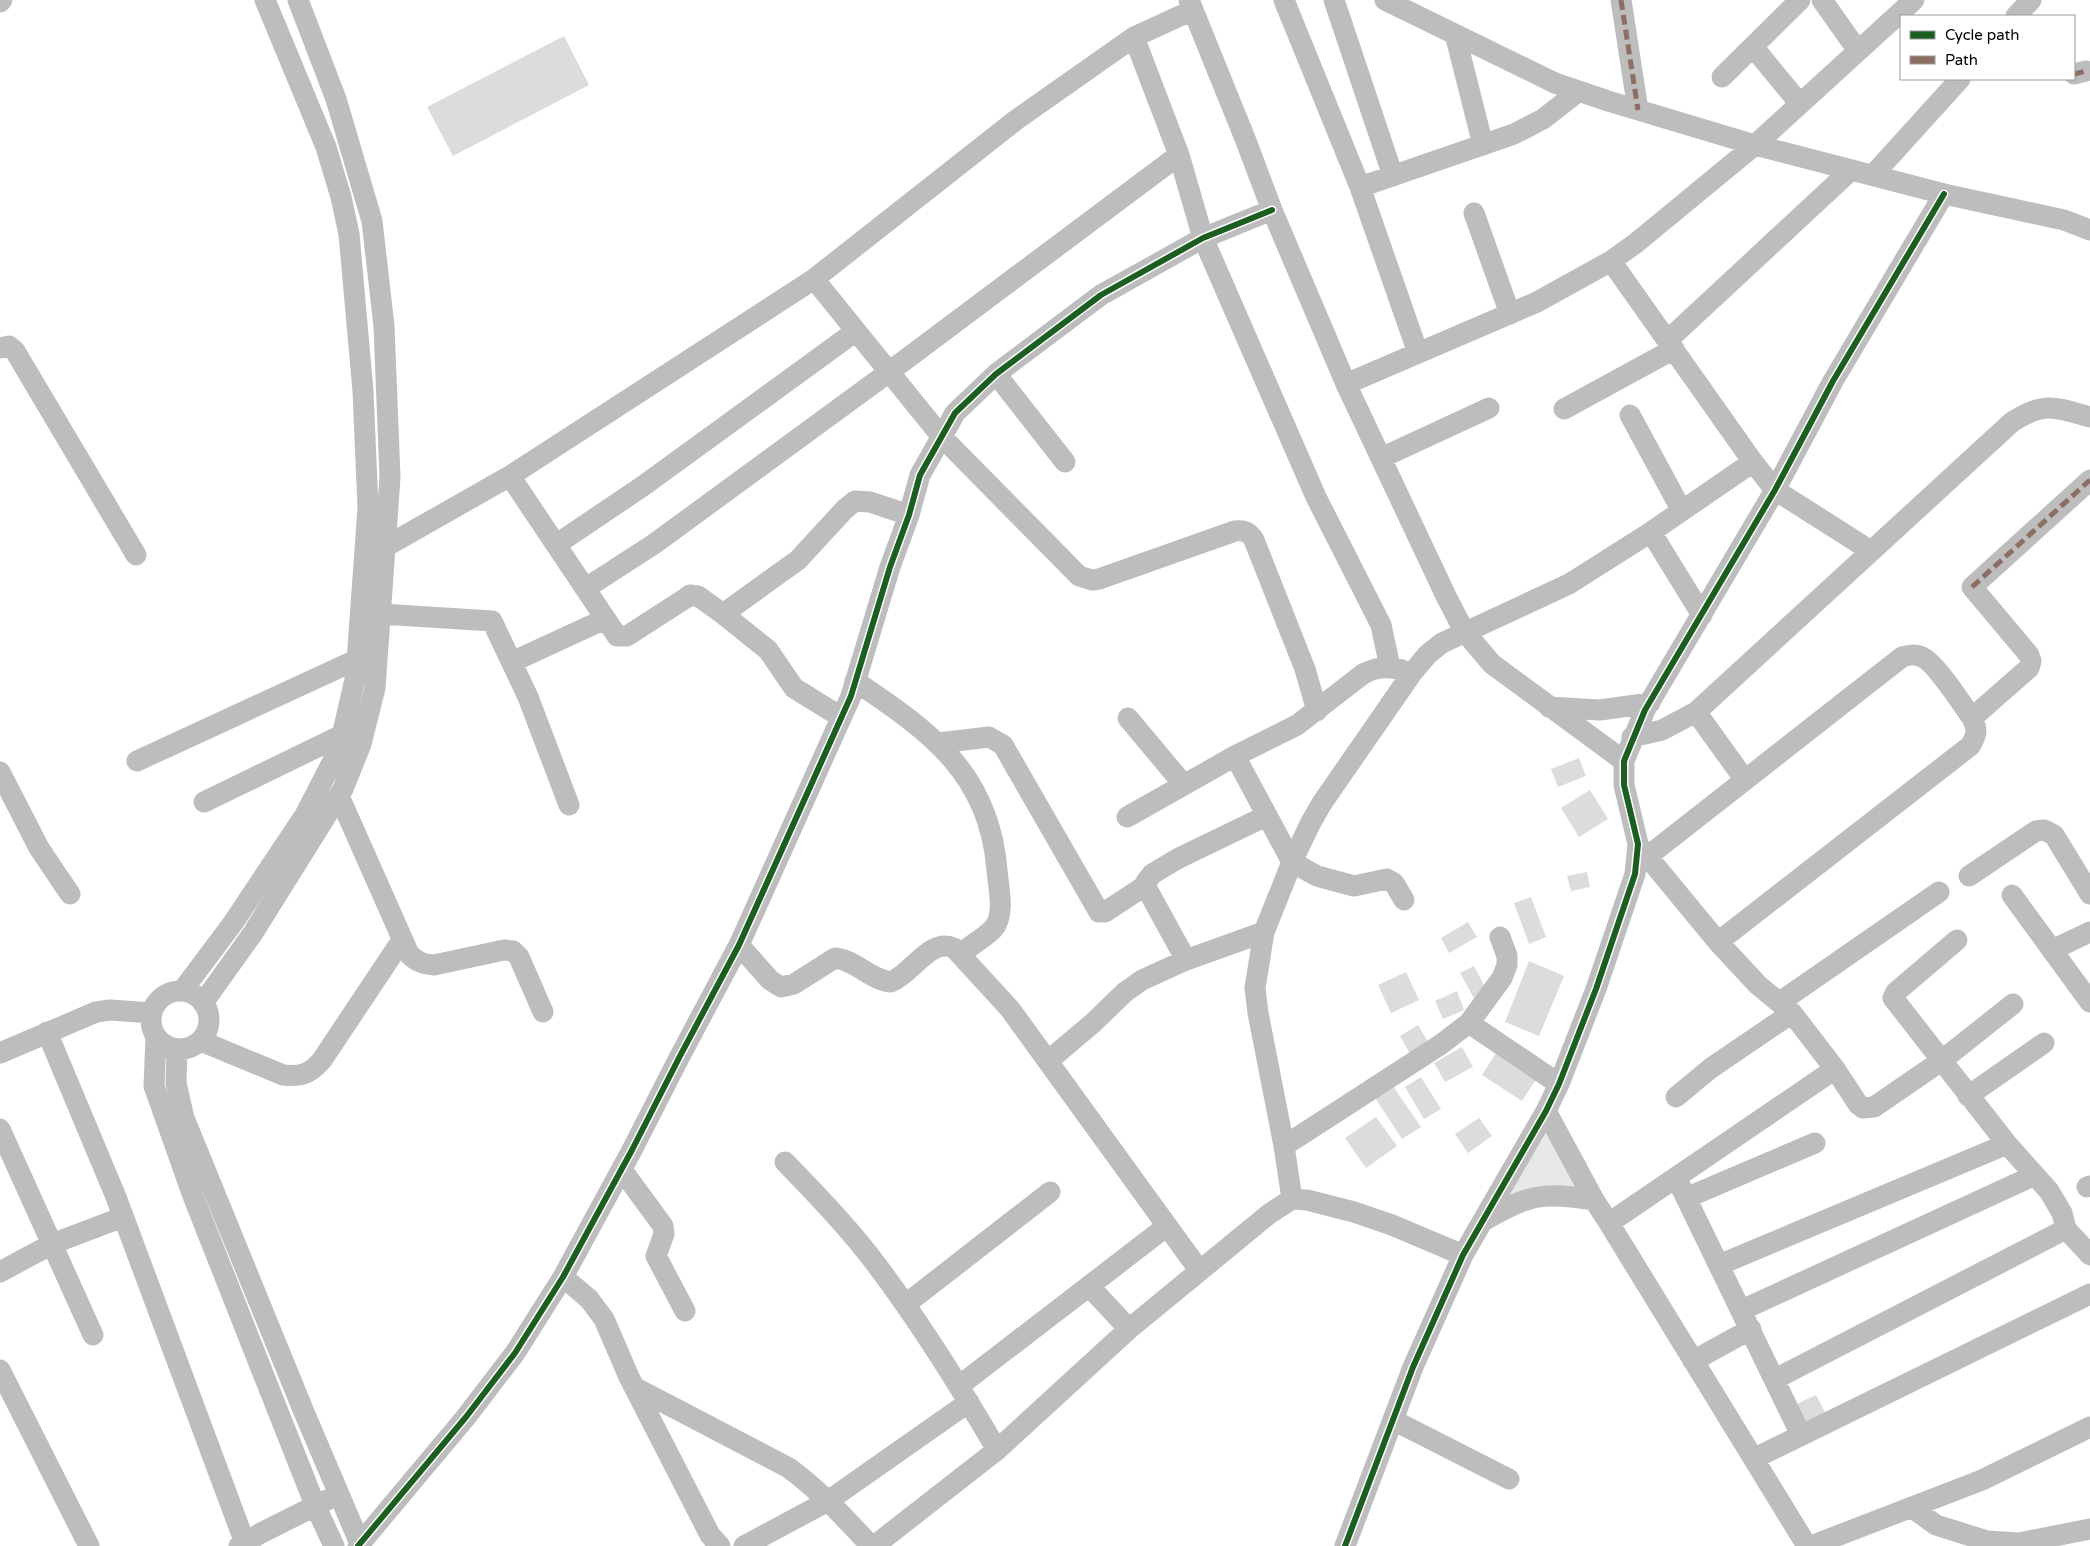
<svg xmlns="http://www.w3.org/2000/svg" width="2090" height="1546" font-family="'Varela Round',sans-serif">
	<rect width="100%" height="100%" fill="#fff"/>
	<path fill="#e8e8e8" d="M1543,1117L1584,1194L1503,1204Z"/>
	<path fill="#dcdcdc" d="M564,36L589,85L453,156L427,107Z
		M1579,758L1586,776L1558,787L1551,769Z
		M1590,790L1608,819L1579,837L1561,808Z
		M1587,872L1590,887L1571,891L1567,876Z
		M1531,897L1546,937L1529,944L1514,903Z
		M1468,922L1477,937L1449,953L1441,938Z
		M1529,961L1564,976L1539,1036L1505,1022Z
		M1474,966L1488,993L1475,1000L1460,973Z
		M1406,972L1419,1000L1391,1013L1378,985Z
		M1457,991L1464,1010L1443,1019L1435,1001Z
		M1418,1025L1430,1045L1411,1056L1400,1036Z
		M1462,1047L1473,1067L1445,1082L1434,1063Z
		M1498,1050L1538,1076L1522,1101L1482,1075Z
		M1421,1077L1441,1109L1424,1119L1405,1087Z
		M1393,1086L1421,1127L1402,1139L1375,1098Z
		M1376,1117L1397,1146L1366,1168L1345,1138Z
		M1479,1118L1492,1136L1468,1153L1455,1134Z
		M1816,1395L1826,1414L1799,1424L1790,1407Z"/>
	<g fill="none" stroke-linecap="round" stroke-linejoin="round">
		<path stroke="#bdbdbd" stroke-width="21" d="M1189,0L1246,141L1272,210L1346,384L1446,596L1464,631L1492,664L1624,761
			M1284,0L1360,187L1418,353
			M1334,0L1393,176
			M1385,0L1555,83L1608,101L1755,145L1944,194L2064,220L2090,230
			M1621,0L1638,110
			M1822,0L1858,51
			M0,2L2,0
			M2016,16L2031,0
			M1455,34L1483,145
			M1134,37L1179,155L1203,238L1316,497L1381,625L1390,667
			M1754,48L1800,104
			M2074,74L2086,71
			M1722,77L1800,0
			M1873,175L1960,79
			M1360,187L1514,134L1543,119L1579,91
			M1474,213L1510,314
			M1611,261L1753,462L1775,490L1871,551
			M814,279L941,436L1079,576L1092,580L1099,579L1235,531C1245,530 1249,532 1254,540L1305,669L1317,711
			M1668,340L1851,170
			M0,348L9,346L15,351L136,555
			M996,374L1065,462
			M1346,384L1537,302L1611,261L1636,243L1755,145L1914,0
			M1564,409L1674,349
			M1630,415L1682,511
			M1381,458L1489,408
			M510,476L617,636H627L686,598L690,595L698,596L723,614L768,650L794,688L841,717
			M1651,532L1702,615
			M557,544L643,486L856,331
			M376,552L510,476L814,279L1016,120L1134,37L1193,10
			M586,588L654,544L889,372L1179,155
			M381,614L492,621L528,697L569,805
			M723,614L798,560L845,509L855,501L870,502L909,515
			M512,662L605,619
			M855,681C929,731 989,772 997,870C998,886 1006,915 993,929C984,938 970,946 960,954
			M1549,707L1600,710L1650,703
			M1696,712L1745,780
			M1128,718L1184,785
			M1972,718L2029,668L2031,661L2029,655L1972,587L2090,480
			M1632,737L1662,730L1696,712L2012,422C2044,401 2055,407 2090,417
			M938,743L989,737L1003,745L1099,912H1105L1146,885
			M1235,756L1292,862L1317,876L1354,886L1387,879L1394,883L1404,900
			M137,761L358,659
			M0,772L39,848L70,894
			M339,796L409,954C417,962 423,964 434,965L504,950L513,951L519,957L543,1012
			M204,802L342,735
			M1127,817L1235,756L1297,725L1363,674C1377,667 1387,666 1402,670
			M1638,845L1718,942L1758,985L1792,1013L1835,1069L1858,1104L1863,1108L1874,1107L1941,1061L2013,1004
			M1648,856L1902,657C1908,655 1916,654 1922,657C1935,662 1962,704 1972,718C1978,730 1977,735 1970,746L1718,942
			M1969,876L2036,831L2044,830L2054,835L2090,894
			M2012,895L2052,950
			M2090,932L2052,950L2090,1002
			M1957,940L1896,992L1893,998L2007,1144L2049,1191L2062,1213L2066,1229L2090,1255
			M739,945L770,980L781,987L794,984L835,958C856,960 870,980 891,982C912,974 930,937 954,948L1010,1009L1199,1270
			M1186,960L1147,889L1146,882L1152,874L1179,858L1266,816
			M151 1020a29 29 0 1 1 58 0a29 29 0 1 1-58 0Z
			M182,991L233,923L305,815L339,749L356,675L368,508L363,391L349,234L341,197L326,147L265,0
			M1780,1002L1939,892
			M203,1003L253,933L343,789L361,744L375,688L390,477L384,326L372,221L336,99L298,0
			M1469,1023L1559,1084
			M47,1032L116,1197L245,1543
			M156,1037L154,1086L193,1196L315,1505L334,1546
			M201,1041L283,1075C301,1077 310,1074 322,1060L402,940
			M177,1049L176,1083L184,1118L304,1412L361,1546
			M0,1053L96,1012L110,1010L152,1013
			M1048,1061L1093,1023L1125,992L1142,980L1186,960L1264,932
			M1968,1096L2044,1043
			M1676,1097L1711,1068L1792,1013
			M1546,1111L1594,1200L1609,1223L1807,1546
			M0,1129L93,1335
			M1284,1146L1440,1045L1469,1023L1502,978L1507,965V956L1500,937
			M785,1162C814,1192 843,1222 869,1255C917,1317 958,1383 997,1450
			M622,1170L663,1226L664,1234L656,1256L685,1311
			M1676,1177L1801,1435
			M2087,1187L2090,1186
			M1686,1198L1815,1143
			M1292,1199L1284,1146L1258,1013L1255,988L1264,932L1292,862L1310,824L1322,803L1412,673L1428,654L1442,643L1569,584L1651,532L1753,462
			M1485,1220C1529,1194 1543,1192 1594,1200
			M1609,1223L1835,1069
			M1719,1265L2007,1144
			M0,1272L52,1244L123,1217
			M563,1277L589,1299L604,1319L629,1377L710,1535L720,1546
			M1089,1286L1129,1329
			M906,1304L1050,1192
			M1742,1310L2035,1175
			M1693,1361L1751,1329
			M0,1370L89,1546
			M1775,1379L2066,1229
			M959,1386L1167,1226
			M634,1387L789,1468C820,1491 845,1518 871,1546
			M1393,1420L1509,1479
			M1755,1458L2090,1294
			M1911,1507L1936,1525L1987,1541L2019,1543L2090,1529
			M239,1546L261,1533L327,1500
			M358,1546L466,1417L515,1353L563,1277L632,1150L680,1056L739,945L851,696L890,567L909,515L920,475L955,413L996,374L1101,295L1203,238L1272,210
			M744,1546L828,1501L969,1402
			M874,1546L997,1450L1129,1329L1269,1214L1292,1199L1307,1200L1354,1212L1392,1225L1463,1255
			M1345,1546L1413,1367L1463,1255L1546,1111L1559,1084L1596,989L1635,874L1638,844L1624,785V761L1645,710L1775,490L1833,381L1944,194
			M1811,1546L1982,1480L2090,1427"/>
		<path stroke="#8d6e63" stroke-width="5" stroke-dasharray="10 5" stroke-linecap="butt" d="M1621,0L1638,110
			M2074,74L2086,71
			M1972,587L2090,480"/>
		<defs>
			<path id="cycleway" d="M358,1546L466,1417L515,1353L563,1277L632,1150L680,1056L739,945L851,696L890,567L909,515L920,475L955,413L996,374L1101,295L1203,238L1272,210
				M1345,1546L1413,1367L1463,1255L1546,1111L1559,1084L1596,989L1635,874L1638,844L1624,785V761L1645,710L1775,490L1833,381L1944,194"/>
		</defs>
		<use href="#cycleway" stroke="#fff" stroke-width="9"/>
		<use href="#cycleway" stroke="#1b5e20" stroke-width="6"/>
	</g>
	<rect x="1900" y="15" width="175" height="65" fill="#ffffff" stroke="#999999"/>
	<rect x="1910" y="31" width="25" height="8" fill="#1b5e20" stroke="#999999"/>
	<text x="1945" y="40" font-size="15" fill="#000000">Cycle path</text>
	<rect x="1910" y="56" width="25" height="8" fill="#8d6e63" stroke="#999999"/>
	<text x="1945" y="65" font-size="15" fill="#000000">Path</text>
</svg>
